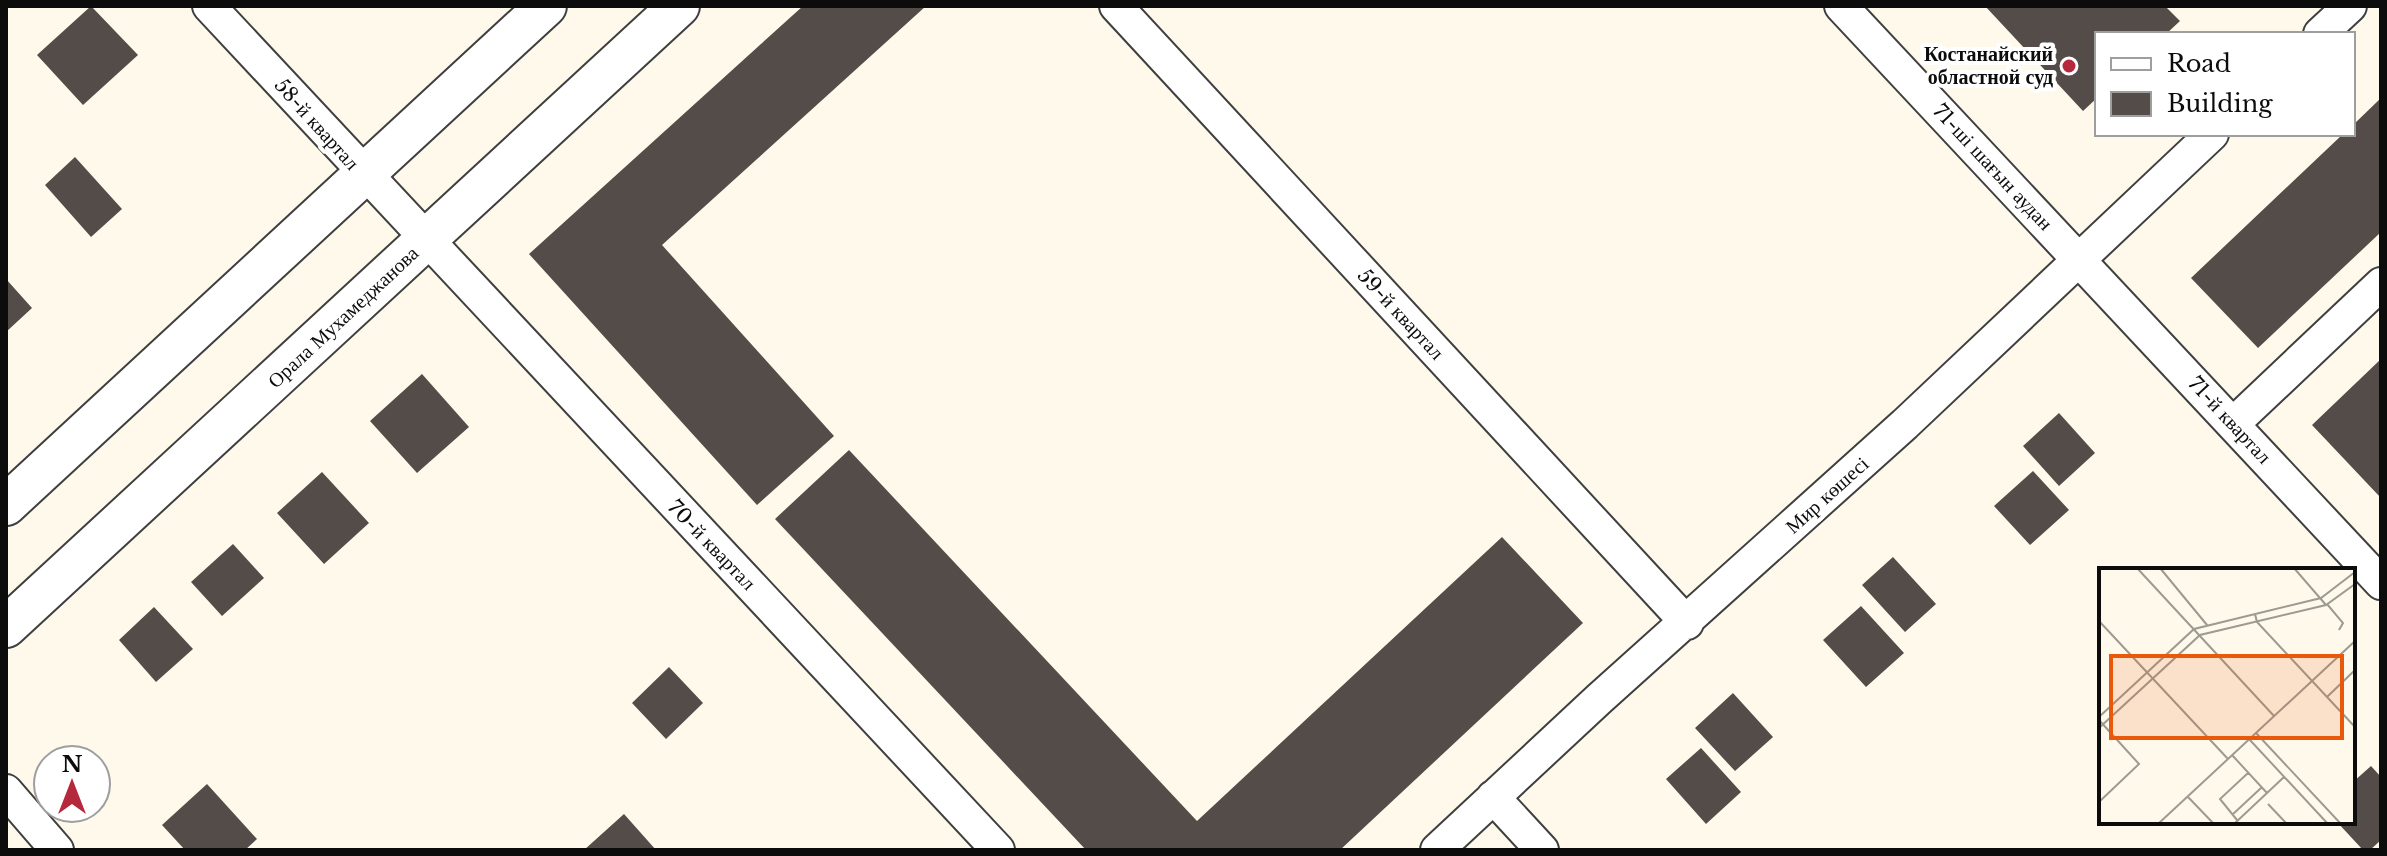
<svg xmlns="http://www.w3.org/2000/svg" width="2387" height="856" font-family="'Libre Baskerville',serif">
	<rect width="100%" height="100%" fill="#fef9eb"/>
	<path fill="#544c48" d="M91,6L138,55L83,105L37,55Z
		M803,6H926L662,245L834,436L757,505L529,254Z
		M1985,6H2165L2180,21L2166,34H2097V98L2083,111Z
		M2381,98V232L2258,348L2191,278L2343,134H2353V125Z
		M75,157L122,209L91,237L45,185Z
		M6,279L32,308L6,332Z
		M2381,359V498L2312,425Z
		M422,374L469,427L417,473L370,421Z
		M2059,413L2095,453L2059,486L2023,446Z
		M849,450L1197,821L1502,537L1583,623L1340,850H1086L775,519Z
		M2033,471L2069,510L2030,545L1994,506Z
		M322,472L369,523L324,564L277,513Z
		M233,544L264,578L222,616L191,582Z
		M1893,557L1936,604L1905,632L1862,585Z
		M1861,606L1904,653L1866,687L1823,640Z
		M154,607L193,649L156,682L119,640Z
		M669,667L703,703L666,739L632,703Z
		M1733,693L1773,737L1735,771L1695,728Z
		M1701,748L1741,792L1706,824L1666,779Z
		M2371,766L2381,777V840L2370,850H2363L2337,822H2353V782Z
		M207,784L257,839L245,850H185L162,825Z
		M624,814L656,850H584Z"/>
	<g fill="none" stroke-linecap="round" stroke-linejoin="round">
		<defs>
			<path id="minor" d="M209,6L998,850
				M1116,6L1687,623
				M1841,6L2381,583
				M2320,34L2350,6
				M2233,424L2381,284
				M6,791L57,850
				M1493,797L1542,850
				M1437,850L1599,699L1905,424L2212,134"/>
			<path id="tertiary" d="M6,505L546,6
				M6,627L679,6"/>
		</defs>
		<use href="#minor" stroke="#3f3f3f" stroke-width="36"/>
		<use href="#tertiary" stroke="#3f3f3f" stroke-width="44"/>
		<use href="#minor" stroke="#fff" stroke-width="32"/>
		<use href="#tertiary" stroke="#fff" stroke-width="40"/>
	</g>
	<circle fill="#b6293c" stroke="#fff" stroke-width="3" cx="2069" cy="66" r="8"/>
	<g text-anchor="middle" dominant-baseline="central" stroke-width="8" stroke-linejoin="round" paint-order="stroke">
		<g font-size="20" font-weight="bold" fill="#0c0c0c" stroke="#fff" text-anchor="end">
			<text x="2053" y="54">Костанайский<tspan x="2053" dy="23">областной суд</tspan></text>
		</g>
		<g font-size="20" fill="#0c0c0c" stroke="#fff">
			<text transform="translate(317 124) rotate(48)">58-й квартал</text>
			<text transform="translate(1993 167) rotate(47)">71-ші шағын аудан</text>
			<text transform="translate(1401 314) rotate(47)">59-й квартал</text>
			<text transform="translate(343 317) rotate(-43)">Орала Мухамеджанова</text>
			<text transform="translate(2230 420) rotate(47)">71-й квартал</text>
			<text transform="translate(1827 495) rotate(-42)">Мир көшесі</text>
			<text transform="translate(712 545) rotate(46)">70-й квартал</text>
		</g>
	</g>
	<g transform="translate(2099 568)">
		<rect width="256" height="256" fill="#fef9eb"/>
		<path fill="none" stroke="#9d9a92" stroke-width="2" d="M38,0L175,148M61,0L108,57M195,0L227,37M228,36L244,55L240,62M156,46L158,54L256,159M0,53L129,191M228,129L256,102M0,149L95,61L222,30L256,4M0,152L40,196L0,234M0,160L101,67L227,37L256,16M157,165L242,256M150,171L229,256M133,187L168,225M89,229L115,256M169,236L188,256M133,247L162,220M138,252L121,231L149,205M59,256L256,73M135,256L185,209"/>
		<path fill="#e8590c" fill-opacity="0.15" stroke="#e8590c" stroke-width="4" d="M12,88H243V170H12Z"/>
		<rect width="256" height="256" fill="none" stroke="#0c0c0c" stroke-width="4"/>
	</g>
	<rect width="2387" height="856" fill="none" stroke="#0c0c0c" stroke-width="16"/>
	<rect x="2095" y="32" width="260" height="104" fill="#ffffff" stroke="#9e9e9e" stroke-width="2"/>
	<rect x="2111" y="58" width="40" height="12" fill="#ffffff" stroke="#9e9e9e" stroke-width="2"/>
	<text x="2167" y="72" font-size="24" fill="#0c0c0c">Road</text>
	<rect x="2111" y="92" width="40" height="24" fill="#544c48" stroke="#9e9e9e" stroke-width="2"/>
	<text x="2167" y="112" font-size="24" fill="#0c0c0c">Building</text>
	<g transform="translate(72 784)"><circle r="38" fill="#ffffff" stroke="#9e9e9e" stroke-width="2"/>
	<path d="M0-6L14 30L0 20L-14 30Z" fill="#b6293c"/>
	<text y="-12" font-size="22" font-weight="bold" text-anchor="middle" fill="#0c0c0c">N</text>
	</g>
</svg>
